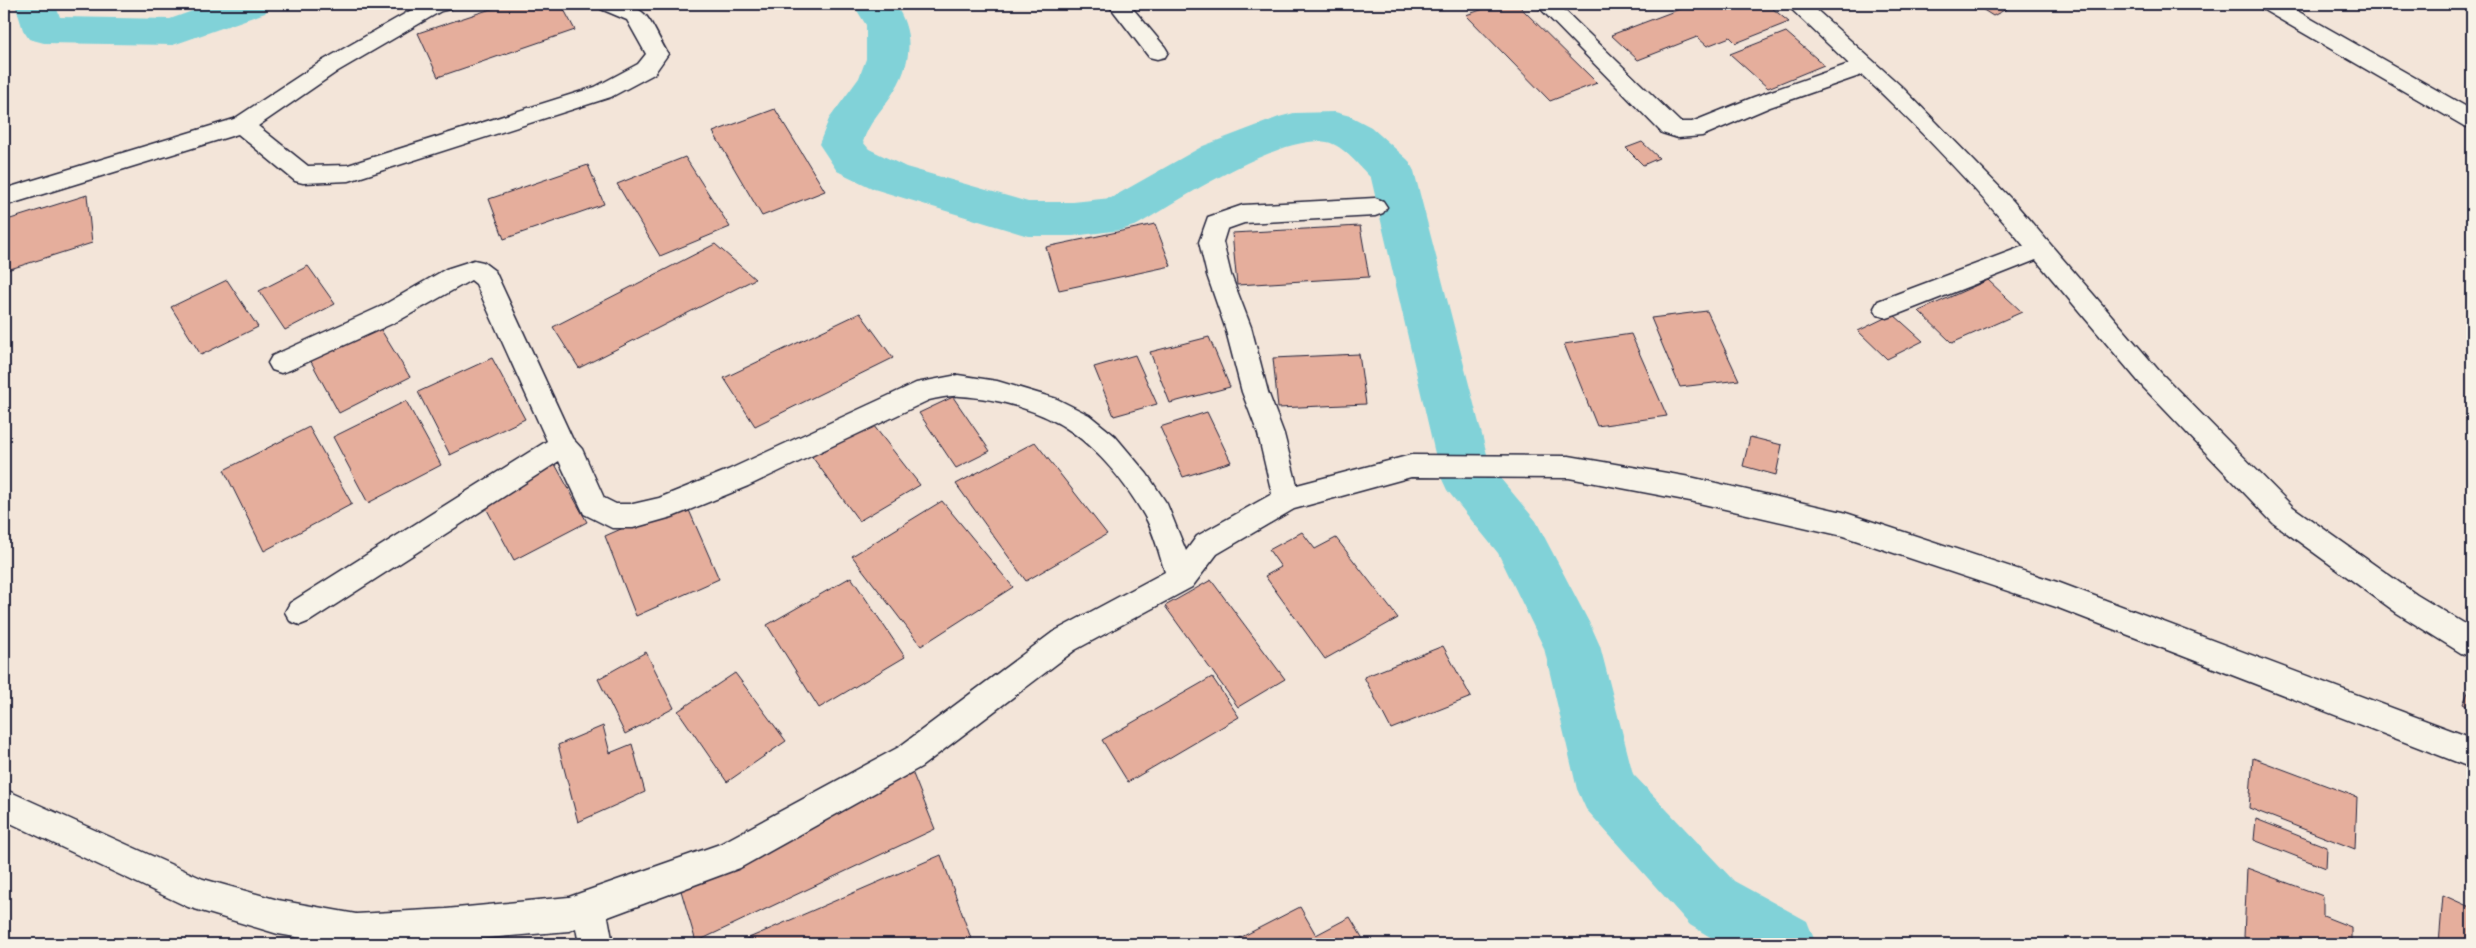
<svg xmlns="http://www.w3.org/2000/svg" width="2476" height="948" font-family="Caveat,sans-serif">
	<rect width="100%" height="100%" fill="#f3e5d9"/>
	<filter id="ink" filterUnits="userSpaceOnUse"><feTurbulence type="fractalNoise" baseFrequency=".02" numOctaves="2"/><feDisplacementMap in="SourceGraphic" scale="10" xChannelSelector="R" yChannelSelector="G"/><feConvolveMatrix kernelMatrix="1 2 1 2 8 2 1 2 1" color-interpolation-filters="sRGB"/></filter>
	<g filter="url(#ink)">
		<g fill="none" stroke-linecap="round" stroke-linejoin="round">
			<path fill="#81d2d8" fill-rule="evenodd" d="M15,4H55L60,17L170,19L212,4H271L265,13L173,45L44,43L29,39L23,30Z
				M853,4H895C916,34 911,67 891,96C880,112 868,124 863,142L869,149L906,167L1028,202H1073L1111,198L1203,146L1279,117L1294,113L1335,112L1350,116L1371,127L1408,160L1414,171L1490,466L1536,521L1592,628L1600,646L1633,774L1734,881L1807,921L1816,944H1722L1690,925L1586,809L1577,789L1544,648L1498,553L1447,490L1440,475L1371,178C1360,167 1343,145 1327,142C1280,134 1179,200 1137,225L1121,230L1073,236H1028L874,189L837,171L819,144L829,119L859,78L866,59V25Z"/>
		</g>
		<path fill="#e5ae9c" stroke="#22223b" d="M506,4H561L575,30L438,77L418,33Z
			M1498,4H1517L1597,83L1550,101L1466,15Z
			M1693,4H1767L1789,22L1736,43L1730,37L1707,46L1697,37L1638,60L1611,35Z
			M1974,4H2016L1993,16Z
			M1786,32L1824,65L1768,88L1730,54Z
			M775,109L825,191L762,216L713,132Z
			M1642,142L1659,158L1643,165L1626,148Z
			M685,157L730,227L660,256L617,184Z
			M588,165L604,204L504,239L489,199Z
			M87,195L92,243L4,271V221Z
			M1155,224L1171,266L1059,290L1046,247Z
			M1360,226L1369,277L1237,285L1232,233Z
			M715,244L755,279L579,368L553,327Z
			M308,266L335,304L285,330L259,291Z
			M227,280L258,327L201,355L171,307Z
			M1988,280L2022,312L1952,343L1919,311Z
			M1707,311L1739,380L1680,387L1651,318Z
			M370,312L410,377L339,413L302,345Z
			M860,313L893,358L755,426L724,378Z
			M1893,314L1923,341L1887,359L1858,331Z
			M1631,334L1667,416L1597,426L1564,344Z
			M1209,337L1230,387L1170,403L1150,352Z
			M1359,354L1366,404L1278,408L1273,358Z
			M1135,355L1157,404L1114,416L1094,367Z
			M492,358L525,419L450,455L418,392Z
			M953,397L990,451L956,468L919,413Z
			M406,401L441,465L368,503L333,437Z
			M1207,412L1231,462L1183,477L1160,427Z
			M870,421L920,485L859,521L810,454Z
			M309,427L352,504L264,551L224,470Z
			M1750,437L1782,445L1776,475L1743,466Z
			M1035,442L1107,534L1026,581L956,484Z
			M551,457L587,522L514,560L478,493Z
			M685,501L719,579L636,616L605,536Z
			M942,501L1013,587L921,646L852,556Z
			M1302,532L1315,549L1336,538L1398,618L1325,659L1265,576L1281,567L1269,550Z
			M851,577L905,657L819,708L767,625Z
			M1211,580L1285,679L1238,707L1165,606Z
			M1443,646L1471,697L1391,729L1364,677Z
			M646,652L674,708L625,734L598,679Z
			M735,673L786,741L727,782L678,711Z
			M1212,677L1239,717L1128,782L1102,740Z
			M2472,683V709L2463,704Z
			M603,726L610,753L632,744L645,792L578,822L558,745Z
			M2253,758L2357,797L2355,849L2249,808Z
			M911,769L935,829L696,942L677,877Z
			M2256,819L2327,847L2326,868L2254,840Z
			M941,855L973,944H735Z
			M2247,868L2323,896V916L2351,927V944H2263L2244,937Z
			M2443,895L2472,908V944H2439Z
			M1300,907L1316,935L1350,917L1366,944H1228Z"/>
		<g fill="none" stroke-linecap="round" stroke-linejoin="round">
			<defs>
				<path id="minor" d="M422,4H454L450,9L441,11L338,71L258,126L308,166L348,165L595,87L638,64L646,54L627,20L601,9L598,4C650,4 644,12 668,54L654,74L611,97L349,181L303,183L295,181L238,134L4,206V189L234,119L322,61Z
					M1108,4H1129L1165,47L1168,52L1165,57L1157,59L1149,57Z
					M1536,4H1558L1680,122H1692L1754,97L1849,64L1786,4H1810L1902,87L2013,201L2161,373L2293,507L2417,595L2472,628V657L2461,653L2397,613L2273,523L2143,387L2036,260L1896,315L1887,318L1878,315L1874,308L1878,301L2024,246C1974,186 1919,128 1862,75L1770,107L1702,136L1678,138L1662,133Z
					M2258,4H2285L2472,110V128L2464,126L2262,9Z
					M1375,198L1383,201L1387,207L1383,213L1375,216L1244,223L1227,229L1223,242L1231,275L1251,327L1268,392L1284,434L1297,485L1411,455L1569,456L1690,477L1843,512L2060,583L2472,738V768L2056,607L1843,536L1690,501L1569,478L1411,477L1294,509L1217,554L1192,587L1075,650L921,767L740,868L608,917L613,944H579L576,928L569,931L420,944H336L278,934L188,907L4,820V789L203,879L278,900L356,914L446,909L569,897L720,844L899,747L1053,632L1165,572C1159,554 1154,532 1144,515C1126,484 1101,453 1072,432C1042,410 996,398 960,396C950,395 939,398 929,400L748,486L672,517L633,528H612L584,514L559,461L310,621L300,625L290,621L285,612L290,603L547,441L476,284L471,280L400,320L290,370L281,373L272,370L268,363L272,356L382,306L446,269L474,260L483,262L495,271L572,438L582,449L604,498L616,504H633L659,498L728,470L916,383L958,375L997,381L1057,399L1089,415L1115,436L1147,474L1167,504L1186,551L1197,536L1272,494L1258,434L1242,392L1225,327L1207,275L1199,242L1208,217L1243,205Z"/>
			</defs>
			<use href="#minor" stroke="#22223b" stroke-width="3"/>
			<use href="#minor" fill="#f7f3e8" fill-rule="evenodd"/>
		</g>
	</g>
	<rect width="2476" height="948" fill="none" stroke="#f7f3e8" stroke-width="20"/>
	<rect x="10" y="10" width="2456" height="928" fill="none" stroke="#22223b" stroke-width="2" filter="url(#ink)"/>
</svg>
